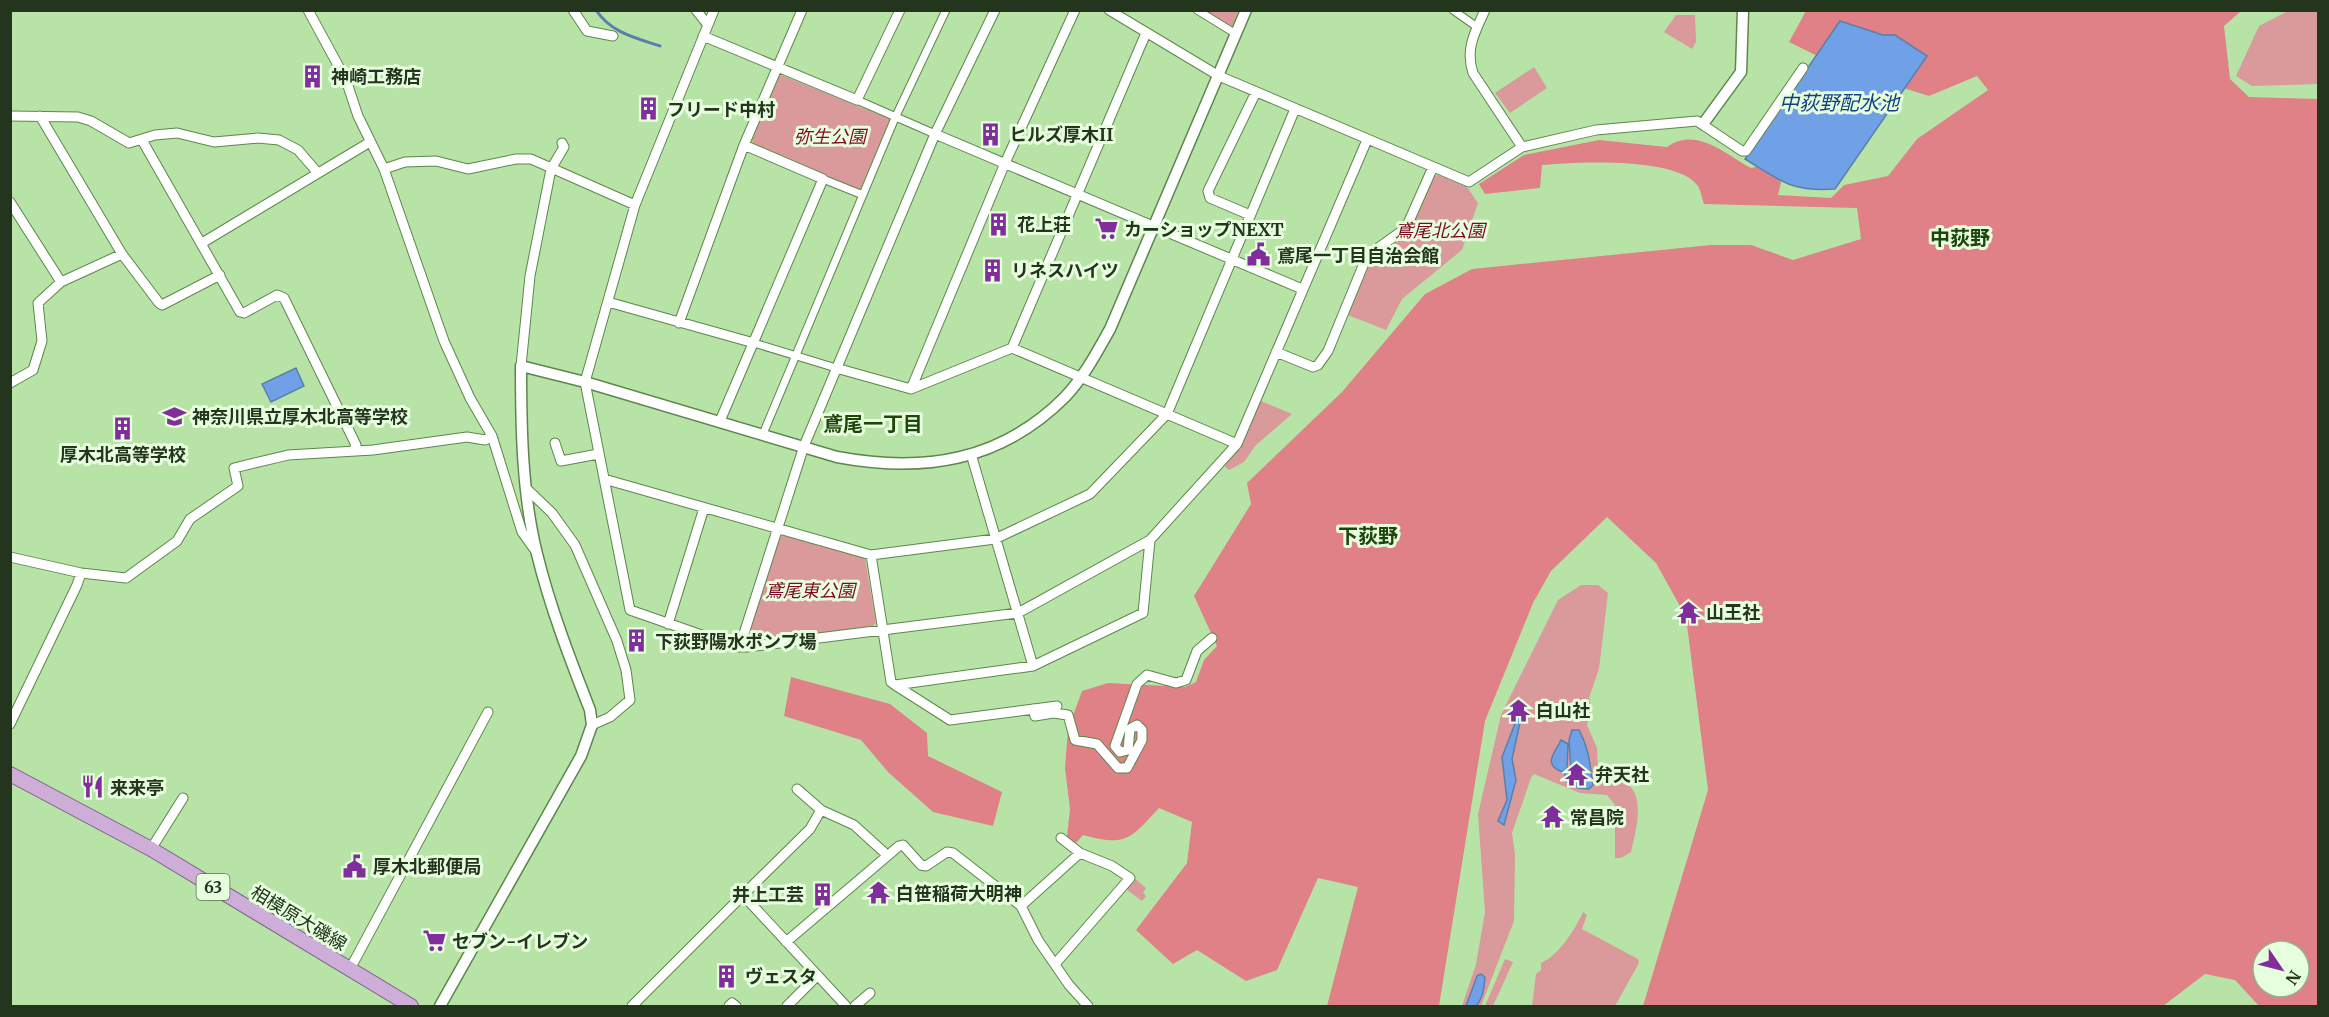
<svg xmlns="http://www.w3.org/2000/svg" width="2329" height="1017" font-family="Merriweather,'Noto Sans JP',serif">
	<rect width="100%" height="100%" fill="#b7e4a6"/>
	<path fill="#da999b" d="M1203,11H1238L1231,28Z
		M2288,11H2318V84L2252,86L2236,76L2259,26Z
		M1676,15H1695L1696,42L1692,49L1664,32Z
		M1534,67L1547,88L1510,113L1495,93Z
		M781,75L890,119L860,191L753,143L752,140L778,77Z
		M1438,175L1467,187L1478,203L1462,250L1402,299L1386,330L1348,315L1370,262L1410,232L1433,176Z
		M1261,401L1292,414L1256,445L1244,462L1229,470L1225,467L1226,461L1242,444Z
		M782,535L865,558L876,623L873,626L748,642L747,639L779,538Z
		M1581,585H1598L1608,593L1599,669L1589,698L1591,711L1587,725L1597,748L1598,771C1606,779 1611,776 1620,779C1648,791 1636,830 1631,852L1621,858H1615V805L1607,795L1580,793L1534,774L1531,778L1512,833L1515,855L1514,921L1481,1006H1462L1476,964L1485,912L1478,814L1501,715L1558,600Z
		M1134,878L1146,888L1143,893L1146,896L1142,901L1126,889Z
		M1583,912L1587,915L1582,929L1638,959L1639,963L1615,1006H1532L1536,974L1541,970V963C1558,956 1575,930 1583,912Z
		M1505,959L1513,962L1493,1006H1485Z"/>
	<path fill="#df8186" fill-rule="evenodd" d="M1806,11H2241L2224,26L2230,79L2249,97L2318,99V1006H2259L2235,980L2205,974L2163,1006H1643L1708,790L1686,617L1656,563L1607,517L1551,571L1533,603L1485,721L1439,1006H1327L1358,887L1318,878L1277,970L1246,981L1197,950L1173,964L1136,930L1187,863L1192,822L1159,808C1130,839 1127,847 1083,835L1076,843L1067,836L1070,809L1065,768L1068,729L1082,691L1108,683L1185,687L1196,682L1204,660L1217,646L1194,596L1251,504L1247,483L1342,392L1425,294L1472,269L1711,245H1751L1793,260L1861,239L1857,208L1704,204C1702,199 1701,191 1698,186C1677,156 1575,162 1542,165L1540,188L1485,194L1479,184L1524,155L1599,140L1667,147C1696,126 1725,154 1751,168L1773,163L1784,170L1778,195L1831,198L1844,185L1888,176L1917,139L1988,90L1977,76L1929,96L1846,70L1789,42ZM2263,951H2299V987H2263Z
		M791,677L890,704L927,733L928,756L1002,792L993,826L933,812L888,772L861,740L784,716Z"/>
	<path fill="#70a0e6" stroke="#5980aa" stroke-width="1.5" d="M1840,21L1883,35H1895L1927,56L1835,189C1791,192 1781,181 1745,159Z
		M296,368L304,386L271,402L262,384Z
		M1518,716L1521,718L1512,759L1516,780L1504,825L1498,821L1507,800L1502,757Z
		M1572,730H1579C1589,748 1590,765 1593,785L1589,789L1578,788L1565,781V773L1571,770L1569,740Z
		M1561,740L1568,744L1567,769L1562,772C1542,764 1555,753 1561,740Z
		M1481,974L1485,977C1484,988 1483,998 1476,1006H1466L1477,976Z"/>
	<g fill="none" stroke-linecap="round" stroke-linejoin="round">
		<path stroke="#5980aa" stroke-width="3" d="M596,10C611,33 636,38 660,46"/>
		<defs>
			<path id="pedestrian" d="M1197,10L1236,34
				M1453,10L1477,27
				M857,100L935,134
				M823,179L863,195
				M754,343L836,368
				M763,434L895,118L946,10"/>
			<path id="minor" d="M573,10L587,31L613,36
				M696,10L708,25
				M714,10L635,205L585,382L630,610L736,647H747L1018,613L1150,540L1237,444L1367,140
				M1109,10L1219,76L1469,182L1522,147L1596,130L1697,121L1742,151H1746L1803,68
				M1485,10C1475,32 1465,49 1473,73L1522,147
				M703,36L857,100L900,10
				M10,116L78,117L91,121L129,143L155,135L177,133L214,142L258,138L279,140L298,150L317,172
				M40,116L122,254L159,303L162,305L220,275
				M935,134L1302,289
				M142,140L240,312L244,313L277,295L284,298L356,445L354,450
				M384,169L405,162L436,161L468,169L516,159H531L635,205
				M10,202L61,282
				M1250,215L1210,198L1208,191L1256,92
				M202,243L370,142
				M608,302L754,343
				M679,323L744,145L802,10
				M1012,348L1237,444
				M1276,352L1313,367L1318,365L1328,351L1367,256L1406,228L1433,167
				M521,366L530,276L551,169L564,147L562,143
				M836,368L911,389L1012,348L1146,33
				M10,383L33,370L42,341L38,303L61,282L122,254
				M911,389L1005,163L1075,10
				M720,421L823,179L744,145
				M492,436L522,532L537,553
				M555,443L561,461L598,454
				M971,454L1033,666
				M604,479L871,555L995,539L1090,494L1167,414L1295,109
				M528,490L552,513L575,545L617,641L626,670L630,700L610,717L592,725
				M871,555L891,682L895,685L950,720L1057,706
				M10,557L81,573L126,578L177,541L190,519L238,486L234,468L288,455L373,450L467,437L485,440L492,436L470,398L444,341L384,169L358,116L346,80L308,10
				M668,624L704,508
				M740,646L804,446L935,134L995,10
				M895,685L1033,666L1143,613L1150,540
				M1033,709L1035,716L1053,713L1052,707
				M1053,713L1068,715L1075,740L1097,744L1118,768H1127L1142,740V730L1137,725L1130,729L1128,750L1120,752L1115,746L1137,684L1147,675L1176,683L1186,680L1197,651L1212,638
				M10,724L77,585L81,573
				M797,789L821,810L854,825L887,855
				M1061,838L1080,853
				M151,849L183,798
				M743,895L810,829L821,810
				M1021,906L1080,853L1112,866L1130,878L1055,964
				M786,942L899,846L903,845L921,865L926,866L947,852L953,853L1021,906L1038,940L1069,985L1088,1006
				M350,969L488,712
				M632,1006L743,895L846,1006
				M729,1006L732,1003L736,1006
				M787,1006L817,976
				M855,1006L870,993"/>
			<path id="tertiary" d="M1703,124L1741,72L1743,10
				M440,1006L581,756L592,725L590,710C570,659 550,607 537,554C522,494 521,428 521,366L585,382L837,457C923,473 1000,462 1065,397C1084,377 1097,352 1110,329L1246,10"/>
			<path id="primary" d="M10,774L151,849L411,1006"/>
		</defs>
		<use href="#pedestrian" stroke="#5d864d" stroke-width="9"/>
		<use href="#minor" stroke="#5d864d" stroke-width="11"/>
		<use href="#tertiary" stroke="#5d864d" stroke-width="13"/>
		<use href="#primary" stroke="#7d6087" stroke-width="16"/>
		<use href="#pedestrian" stroke="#fff" stroke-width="7"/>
		<use href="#minor" stroke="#fff" stroke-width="9"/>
		<use href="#tertiary" stroke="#fff" stroke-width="10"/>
		<use href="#primary" stroke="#ceadd9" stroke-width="14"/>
	</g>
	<defs>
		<symbol id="building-bare" viewBox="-9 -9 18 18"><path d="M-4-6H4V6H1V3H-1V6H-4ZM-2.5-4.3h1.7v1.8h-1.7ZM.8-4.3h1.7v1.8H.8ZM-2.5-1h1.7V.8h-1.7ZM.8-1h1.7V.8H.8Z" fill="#822d9c" stroke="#e6fdde" stroke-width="2.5" paint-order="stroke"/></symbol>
		<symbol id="supermarket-bare" viewBox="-9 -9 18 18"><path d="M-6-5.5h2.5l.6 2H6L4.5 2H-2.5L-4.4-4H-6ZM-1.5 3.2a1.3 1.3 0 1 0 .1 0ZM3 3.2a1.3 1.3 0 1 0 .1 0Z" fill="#822d9c" stroke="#e6fdde" stroke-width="2.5" paint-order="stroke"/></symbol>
		<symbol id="civic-bare" viewBox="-9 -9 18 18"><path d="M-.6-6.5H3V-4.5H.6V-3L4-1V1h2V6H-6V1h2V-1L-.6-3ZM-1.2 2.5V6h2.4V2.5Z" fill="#822d9c" stroke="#e6fdde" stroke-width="2.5" paint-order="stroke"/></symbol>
		<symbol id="school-bare" viewBox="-9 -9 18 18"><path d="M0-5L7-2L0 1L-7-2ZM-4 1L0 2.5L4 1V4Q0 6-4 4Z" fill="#822d9c" stroke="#e6fdde" stroke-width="2.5" paint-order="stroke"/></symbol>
		<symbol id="temple-bare" viewBox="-9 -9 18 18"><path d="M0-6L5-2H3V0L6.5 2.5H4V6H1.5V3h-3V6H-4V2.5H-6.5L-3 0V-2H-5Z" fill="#822d9c" stroke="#e6fdde" stroke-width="2.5" paint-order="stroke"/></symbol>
		<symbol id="restaurant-bare" viewBox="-9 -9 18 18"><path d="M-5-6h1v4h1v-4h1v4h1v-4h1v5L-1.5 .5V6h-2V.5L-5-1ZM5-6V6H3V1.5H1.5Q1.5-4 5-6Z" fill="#822d9c" stroke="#e6fdde" stroke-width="2.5" paint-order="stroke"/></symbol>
	</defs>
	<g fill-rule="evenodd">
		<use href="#building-bare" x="296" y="60" width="33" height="33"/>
		<use href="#building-bare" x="632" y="92" width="33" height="33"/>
		<use href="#building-bare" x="974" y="118" width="33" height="33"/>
		<use href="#building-bare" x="982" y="208" width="33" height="33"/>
		<use href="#supermarket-bare" x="1090" y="212" width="33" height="33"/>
		<use href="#civic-bare" x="1242" y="238" width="33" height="33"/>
		<use href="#building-bare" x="976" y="254" width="33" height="33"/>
		<use href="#school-bare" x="158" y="400" width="33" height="33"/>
		<use href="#building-bare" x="106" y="412" width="33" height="33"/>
		<use href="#temple-bare" x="1672" y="596" width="33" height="33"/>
		<use href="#building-bare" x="620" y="624" width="33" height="33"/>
		<use href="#temple-bare" x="1502" y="694" width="33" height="33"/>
		<use href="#temple-bare" x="1560" y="758" width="33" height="33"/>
		<use href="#restaurant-bare" x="76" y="770" width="33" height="33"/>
		<use href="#temple-bare" x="1536" y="800" width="33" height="33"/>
		<use href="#civic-bare" x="338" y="850" width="33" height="33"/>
		<use href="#temple-bare" x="862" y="876" width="33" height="33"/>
		<use href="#building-bare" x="806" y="878" width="33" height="33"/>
		<use href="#supermarket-bare" x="418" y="924" width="33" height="33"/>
		<use href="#building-bare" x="710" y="960" width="33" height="33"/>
	</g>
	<g text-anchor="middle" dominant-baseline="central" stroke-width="6" stroke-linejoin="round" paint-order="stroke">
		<rect fill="#e6fdde" stroke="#5e7157" stroke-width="1.5" x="196.5" y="874" width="33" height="26" rx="4.5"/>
		<g font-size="16" font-weight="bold" fill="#23351d">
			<text x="213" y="887">63</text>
		</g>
		<g font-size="18" font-weight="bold" fill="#23351d" stroke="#e6fdde" text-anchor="start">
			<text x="331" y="76">神崎工務店</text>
			<text x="667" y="109">フリード中村</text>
			<text x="1009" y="134">ヒルズ厚木II</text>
			<text x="1017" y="224">花上荘</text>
			<text x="1124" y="229">カーショップNEXT</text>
			<text x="1277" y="255">鳶尾一丁目自治会館</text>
			<text x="1011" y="270">リネスハイツ</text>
			<text x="192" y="416">神奈川県立厚木北高等学校</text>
			<text x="123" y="454" text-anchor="middle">厚木北高等学校</text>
			<text x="1706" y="612">山王社</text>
			<text x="655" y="641">下荻野陽水ポンプ場</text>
			<text x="1536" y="710">白山社</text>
			<text x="1595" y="774">弁天社</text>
			<text x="110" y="787">来来亭</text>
			<text x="1570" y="817">常昌院</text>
			<text x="373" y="866">厚木北郵便局</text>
			<text x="896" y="893">白笹稲荷大明神</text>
			<text x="804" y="894" text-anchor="end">井上工芸</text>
			<text x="452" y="941">セブン-イレブン</text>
			<text x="745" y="976">ヴェスタ</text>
		</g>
		<g font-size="18" font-style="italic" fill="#7d0924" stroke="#e6fdde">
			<text x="830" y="136">弥生公園</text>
			<text x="1440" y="230">鳶尾北公園</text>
			<text x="810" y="590">鳶尾東公園</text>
		</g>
		<g font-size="18" fill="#23351d" stroke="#e6fdde">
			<text transform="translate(299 918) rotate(31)">相模原大磯線</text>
		</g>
		<g font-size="20" font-style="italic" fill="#13417f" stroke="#e6fdde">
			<text x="1839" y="102">中荻野配水池</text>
		</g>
		<g font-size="20" font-weight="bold" fill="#1f450b" stroke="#e6fdde">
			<text x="1960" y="237">中荻野</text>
			<text x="873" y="423">鳶尾一丁目</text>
			<text x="1368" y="535">下荻野</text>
		</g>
	</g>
	<rect width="2329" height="1017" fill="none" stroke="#23351d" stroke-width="24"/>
	<g transform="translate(2281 969) rotate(125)"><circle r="28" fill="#e6fdde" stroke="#98ad91" stroke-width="1.5"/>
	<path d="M0-4.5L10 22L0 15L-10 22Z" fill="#822d9c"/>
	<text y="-9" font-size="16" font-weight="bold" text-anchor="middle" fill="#23351d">N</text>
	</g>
</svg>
